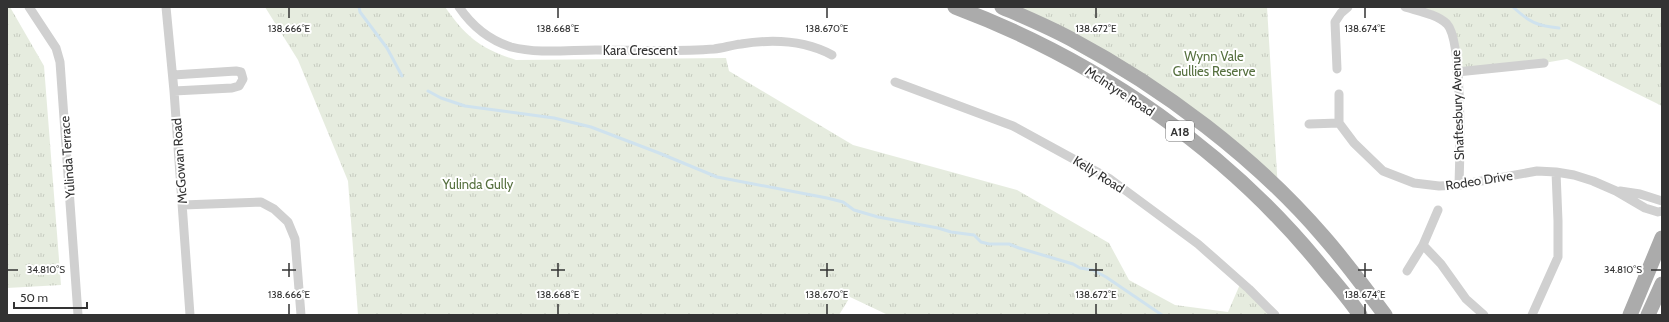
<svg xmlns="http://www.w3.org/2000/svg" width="1669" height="322" font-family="Cabin,sans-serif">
	<defs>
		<pattern id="park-tufts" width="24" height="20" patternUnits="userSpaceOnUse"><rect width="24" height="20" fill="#e6ecdf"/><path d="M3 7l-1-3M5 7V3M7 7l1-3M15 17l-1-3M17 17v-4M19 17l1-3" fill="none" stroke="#c6cbc0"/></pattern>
	</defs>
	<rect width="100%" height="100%" fill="#fff"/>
	<path fill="url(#park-tufts)" d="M7,7H10L44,66L61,285L7,288Z
		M265,7H445C466,37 481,49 516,60L726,58L729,71L853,145L1017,190L1109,243L1129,280L1175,305L1228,312L1241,282L1273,315H888L850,297L839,315H358L348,181L298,60Z
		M1002,7H1267L1278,190L1191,117Z
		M1405,7H1662V106L1567,59L1544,63L1457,72L1448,25Z"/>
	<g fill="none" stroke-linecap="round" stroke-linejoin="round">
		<path stroke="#cfe2ee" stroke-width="3" d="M359,7L360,12L387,48L402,76
			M1513,7C1529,22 1537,26 1559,28
			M428,91L441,98L465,106L554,118L591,127L659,153L717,177L827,198L843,202L854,210L878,217L938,228L951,232L974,235L981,242L989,244H1009L1019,248L1073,264L1080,268L1093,270L1106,277L1162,315"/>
		<path stroke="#d0d0d0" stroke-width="9" d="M29,7L56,48L60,62L78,315
			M166,7L174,91L190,315
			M459,7C472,26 489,40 511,47C538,54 569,50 596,50C635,50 675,52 714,49C723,48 732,45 741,44C772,39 804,40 832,55
			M1405,7C1418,11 1437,14 1447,24C1463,41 1460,157 1459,185
			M1337,69L1335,22L1341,13L1348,7
			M1457,72L1544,63
			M173,75L236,71L241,72L243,79L239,86L232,88L174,91
			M895,82L1013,126L1110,179L1198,244L1249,289L1275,315
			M1339,94V123L1354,143L1383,171L1414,183L1439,186L1459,185L1537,171L1556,172L1574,175L1593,181L1616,191L1645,208L1658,212L1662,211
			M1309,124L1339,123
			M1620,191L1640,194L1662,201
			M183,205L261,202L274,209L288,222L295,239L301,315
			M1423,245L1441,264L1466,299L1484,315
			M1407,271L1423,245L1438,210
			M1532,315L1558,257V221L1556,172"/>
		<path stroke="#ababab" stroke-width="15" d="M955,7C1099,61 1230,152 1326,272C1338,286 1350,300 1360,315
			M1002,7C1025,17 1049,27 1071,39C1163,88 1255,157 1323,236C1345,261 1365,288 1385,315
			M1630,315L1662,238
			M1648,315L1662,284"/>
	</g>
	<path fill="none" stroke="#333" stroke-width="1.5" d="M289,8V18M558,8V18M827,8V18M1096,8V18M1365,8V18M289,263V277M558,263V277M827,263V277M1096,263V277M1365,263V277M8,270H18M282,270H296M551,270H565M820,270H834M1089,270H1103M1358,270H1372M1651,270H1661M289,304V314M558,304V314M827,304V314M1096,304V314M1365,304V314"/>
	<g text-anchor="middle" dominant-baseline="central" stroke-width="4" stroke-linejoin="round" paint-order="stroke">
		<rect fill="#fff" stroke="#707070" stroke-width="1" x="1166" y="121" width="28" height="20" rx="3"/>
		<g font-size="12" font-weight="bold" fill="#333">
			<text x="1180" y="131">A18</text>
		</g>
		<g font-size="13" fill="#333" stroke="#fff">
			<text x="640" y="50">Kara Crescent</text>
			<text transform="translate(1120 91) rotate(33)">McIntyre Road</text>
			<text transform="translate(1457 105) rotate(-92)">Shaftesbury Avenue</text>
			<text transform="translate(67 157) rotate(-94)">Yulinda Terrace</text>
			<text transform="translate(179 161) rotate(-94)">McGowan Road</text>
			<text transform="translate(1099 174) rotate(32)">Kelly Road</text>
			<text transform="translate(1479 180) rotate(-9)">Rodeo Drive</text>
		</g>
		<g font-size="13" fill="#56703f" stroke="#fff">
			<text x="1214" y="56">Wynn Vale<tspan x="1214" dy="15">Gullies Reserve</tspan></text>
			<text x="478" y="184">Yulinda Gully</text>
		</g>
	</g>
	<g font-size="10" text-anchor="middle" fill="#333" stroke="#fff" stroke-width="4" stroke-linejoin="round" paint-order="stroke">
		<text x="289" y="32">138.666°E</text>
		<text x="558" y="32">138.668°E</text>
		<text x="827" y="32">138.670°E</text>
		<text x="1096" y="32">138.672°E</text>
		<text x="1365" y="32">138.674°E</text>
		<text x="46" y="273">34.810°S</text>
		<text x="1623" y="273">34.810°S</text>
		<text x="289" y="298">138.666°E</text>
		<text x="558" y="298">138.668°E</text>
		<text x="827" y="298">138.670°E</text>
		<text x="1096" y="298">138.672°E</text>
		<text x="1365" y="298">138.674°E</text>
	</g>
	<rect width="1669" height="322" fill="none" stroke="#333333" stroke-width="16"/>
	<path d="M14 302v6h73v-6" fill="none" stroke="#333333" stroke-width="2"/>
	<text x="20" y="302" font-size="12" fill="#333333" stroke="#ffffff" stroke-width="3" paint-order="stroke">50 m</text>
</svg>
